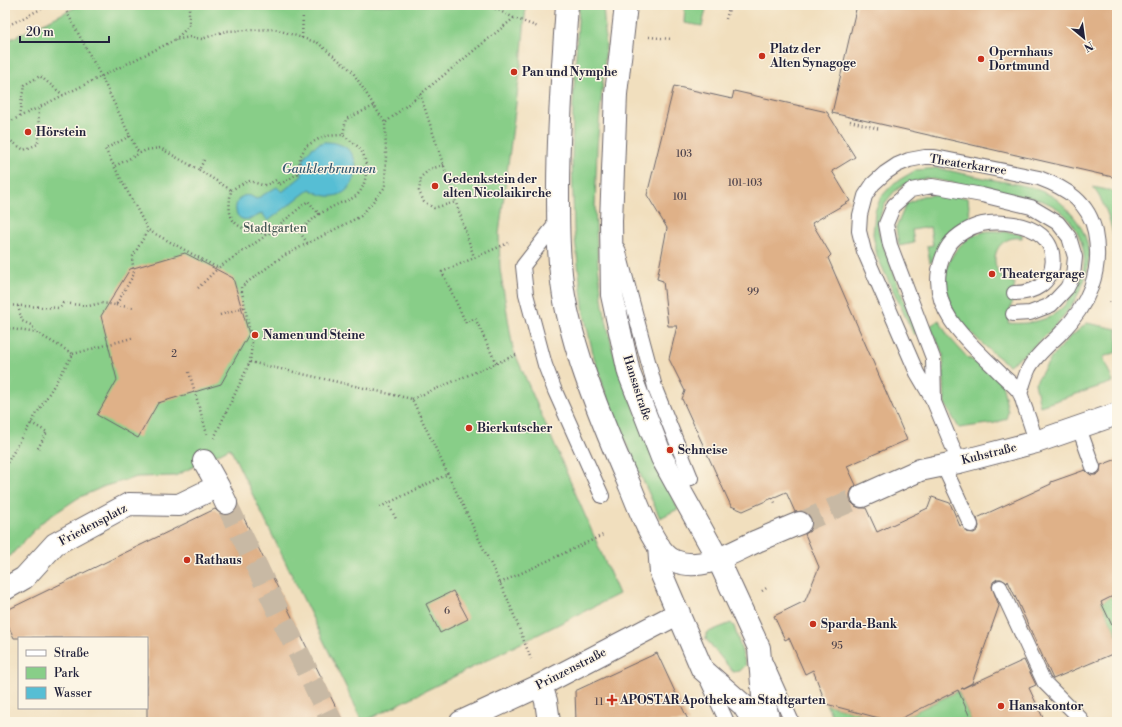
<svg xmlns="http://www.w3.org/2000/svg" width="1122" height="727" font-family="'Libre Bodoni',serif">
	<rect width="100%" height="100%" fill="#fcf5e5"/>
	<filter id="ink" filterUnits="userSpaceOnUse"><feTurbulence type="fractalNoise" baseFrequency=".025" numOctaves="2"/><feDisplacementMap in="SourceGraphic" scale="8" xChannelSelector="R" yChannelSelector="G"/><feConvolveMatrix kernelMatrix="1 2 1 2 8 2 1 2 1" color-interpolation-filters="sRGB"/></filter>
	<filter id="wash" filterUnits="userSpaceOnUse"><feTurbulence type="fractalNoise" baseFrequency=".012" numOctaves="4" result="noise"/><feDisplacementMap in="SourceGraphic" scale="16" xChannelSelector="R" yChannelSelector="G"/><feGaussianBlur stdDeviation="0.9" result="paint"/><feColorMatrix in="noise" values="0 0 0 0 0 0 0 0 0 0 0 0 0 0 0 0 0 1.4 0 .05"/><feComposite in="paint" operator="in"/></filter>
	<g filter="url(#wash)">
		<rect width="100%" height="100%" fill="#f1dfbe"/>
		<path fill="#88ce88" stroke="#557862" d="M80,5H526L521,65L499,234L500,269L513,349L619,594L363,722L230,448L175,476L137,477L105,486L78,498L42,522L10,556L5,559V42Z
			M579,5H603L606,46L597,147L595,207L598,264L603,306L613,351L624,384L678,509L660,518L612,412L594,358L584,314L574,230L572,160L573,104Z
			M685,5H707L702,26L684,23Z
			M938,168C959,173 979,177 1000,181C1017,184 1035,187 1050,195C1060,200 1067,209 1074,217C1118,272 1053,336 1009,365C990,352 961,326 951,306C937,276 950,242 983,232C993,229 1012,233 1022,234V238C991,234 984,275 1015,283L1008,323C1021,324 1032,323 1044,319C1058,314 1066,305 1073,293C1077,287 1082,278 1083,271C1088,248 1076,220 1055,207C1048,203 1041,200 1033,198L927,178L903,185L894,192L885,203L881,213L878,227L879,234L916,333L914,335L877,256L873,234L875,211L881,197L894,183L916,170Z
			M1093,187L1117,192V232L1115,244C1111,222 1106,205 1093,187Z
			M942,194L968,198L970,218C949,228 938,241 932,262L930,263L927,246L933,245L930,227L912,230L914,243L899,246L896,228L906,204L922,196Z
			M939,320L948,336L967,357L992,372L1002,383L1008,412L1006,419L995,423L959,428L945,404L943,354L930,326Z
			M1087,323L1117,329V352L1103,357L1113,382L1040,406L1035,383L1052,357L1069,338Z
			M1117,594V636L1101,602Z
			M731,623L734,626L746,665L740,671L733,672L706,639V633Z
			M958,691L972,722H894Z
			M826,704L891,722H835Z"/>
		<path fill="#57bed4" stroke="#3c7088" d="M324,142C379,141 356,220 310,189L268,221L262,213C225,238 231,181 256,199L277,187L282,192L302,176C301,158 307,148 324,142Z"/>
		<g id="blocks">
			<path fill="#dfb188" d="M857,5H1117V178L832,113Z
				M674,86L732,99L734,91L827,112L855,157L832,171L850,201L812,223L831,255L828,258L907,440L847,466L856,485L852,489L850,494V501L855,506L860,508H866L877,532L928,508L932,497L950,503L960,526L962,525L966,532L974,533L978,530L979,526L977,518L1051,484V482L1085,470L1091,475H1096L1100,472L1101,465L1117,459V594L1101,602L1117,636V652L1053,679L1008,581L1007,583L1001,579H997L993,582L992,587L999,606L972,683L961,689L1024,660L1036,685L1029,688L1045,722H972L958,690L894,722L826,704L813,670L805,674L789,638L785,640L774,616L805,601L819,567L805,534L810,531L812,525L811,518L808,513L802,511L795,512L786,492L743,511L731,506L682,399L685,391L669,359L677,326H668L663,281L657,279L667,228L647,195Z
				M185,253L233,278L249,334L221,384L158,403L138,438L97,415L117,380L101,316L130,269Z
				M238,506L343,722H147V638H14L5,619V611L215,509L219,513L225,515L232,514L236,510Z
				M453,591L468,619L440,633L426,604Z
				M657,653L689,722H576L575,691Z"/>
		</g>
	</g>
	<g filter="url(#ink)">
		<use href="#blocks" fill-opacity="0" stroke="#6a6469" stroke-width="1"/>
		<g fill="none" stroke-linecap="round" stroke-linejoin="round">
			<path stroke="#c8b9a4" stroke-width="22" stroke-dasharray="22 11" stroke-linecap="butt" d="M226,503L332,722
				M800,523L862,496"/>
			<defs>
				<path id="lane" d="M558,221L523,266L526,294L545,365L555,391L602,496
					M618,249L656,391L691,478
					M1014,293C1024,293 1032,292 1040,286C1056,275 1057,249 1042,236C1029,224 999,220 982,224C970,227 956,235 949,245C944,252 941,261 939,270C931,316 975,347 1003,376C1008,381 1016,387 1020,393C1022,397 1023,403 1025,408C1029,419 1033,431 1036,442
					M934,401L933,358L890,245L886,224L894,205L911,190L932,186L982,195L1031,207L1058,223L1069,237L1075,257L1073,276L1067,288L1051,305L1030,313L1013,314
					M1079,428L1093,467
					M959,462L934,402L917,373L864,251L859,231L860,215L865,196L873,184L885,173L897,165L909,160L925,157H935L1039,178C1066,188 1089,202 1095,232C1103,273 1088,305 1060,334C1050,344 1036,355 1029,368C1025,376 1023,385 1020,394
					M943,465L971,525
					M1000,587L1044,682L1080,718L1082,722
					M765,662L792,722
					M706,677L727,722"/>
				<path id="street" d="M567,5C563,66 558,127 558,188C558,224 558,260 564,296C568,318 574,340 581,362C595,404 612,445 630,486C638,505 655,554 675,561C702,572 733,552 757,541C771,535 785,529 800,523
					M626,5L616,94L611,221L612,295L629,373L662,458L718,559L759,648L763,696L769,722
					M204,461L218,486
					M862,496L920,470L959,462L1036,442L1117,414
					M659,546L661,573L702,669L743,705L754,722
					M5,589L24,578L55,544L129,504L179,505L218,486L226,503
					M541,685L546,701L549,722
					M461,722L541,685L679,613"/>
			</defs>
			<use href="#lane" stroke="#6a6469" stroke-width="16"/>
			<use href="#street" stroke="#6a6469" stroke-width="24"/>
			<path stroke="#6a6469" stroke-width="2.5" stroke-dasharray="1 3" stroke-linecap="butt" d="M63,5L101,76L130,136L105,149L148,230L218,268L267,235L308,201L319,214L299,231L308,244
				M488,5L514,18L538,27
				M514,18L385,123L386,154L385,187L361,216L283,256L241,287L252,343L250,362L412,399L508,600L531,659
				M726,19L730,5
				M5,27L49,5
				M649,37L672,39
				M302,38L303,14
				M175,40L189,26V6L191,5
				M420,94L474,257
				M19,117L24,85L40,76L63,95
				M850,121L880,129
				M5,124L175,40L190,37L202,39L225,31L275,29L318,43L352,71L385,123
				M130,136L139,154
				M5,137L24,150L38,144L39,107
				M444,165L430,169L421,177L419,191L424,202L434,208L456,202
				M115,166L146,150L160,148L199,170L205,158
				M199,170L231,190C228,211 227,225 252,231C258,233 261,232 267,235
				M231,190L246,182L250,181L262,185H267L276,180L279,185L299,173L300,157L306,146L324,136L343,135
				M319,214C325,211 330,208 336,205C342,202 350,200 356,196C367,187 369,164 362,152C358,145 349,140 343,135L346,119L374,106
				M198,288L218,268
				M1109,302L1117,310
				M5,305L60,308L63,303L89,306L101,303L116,305L134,274L132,258L148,230
				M116,305L135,308
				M18,306L22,321L31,325L37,333
				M220,315L244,307
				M5,328L37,333L73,354L5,466
				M73,354L132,338
				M496,363L475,318L466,323L442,272L508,243
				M189,372L207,434
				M412,399L518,354
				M31,423L47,432L37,450
				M214,438L250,362
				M773,498L776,505
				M388,503L396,519
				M380,507L448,474
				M500,583L603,535
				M762,591L768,587"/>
			<use href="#lane" stroke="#fff" stroke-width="14"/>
			<use href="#street" stroke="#fff" stroke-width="22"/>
		</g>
	</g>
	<g fill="#c8321e" stroke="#fcf5e5" stroke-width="1.5">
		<circle cx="762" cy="56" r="4"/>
		<circle cx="981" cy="59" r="4"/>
		<circle cx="514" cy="72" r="4"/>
		<circle cx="28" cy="132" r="4"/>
		<circle cx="435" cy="186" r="4"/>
		<circle cx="992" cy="274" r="4"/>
		<circle cx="255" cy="335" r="4"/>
		<circle cx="469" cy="428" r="4"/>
		<circle cx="670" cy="450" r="4"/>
		<circle cx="187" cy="560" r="4"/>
		<circle cx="813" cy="624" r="4"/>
		<path d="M610 694h4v4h4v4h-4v4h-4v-4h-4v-4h4z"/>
		<circle cx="1001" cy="706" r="4"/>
	</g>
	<g text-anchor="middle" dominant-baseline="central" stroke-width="3" stroke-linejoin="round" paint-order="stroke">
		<g font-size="10" fill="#51464e">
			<text x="684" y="154">103</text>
			<text x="745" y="183">101-103</text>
			<text x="680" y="197">101</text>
			<text x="753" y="292">99</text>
			<text x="174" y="354">2</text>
			<text x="447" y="611">6</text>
			<text x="837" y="646">95</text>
			<text x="599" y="702">11</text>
		</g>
		<g font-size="12" font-weight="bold" fill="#22223b" stroke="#fcf5e5" text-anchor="start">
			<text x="770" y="49">Platz der<tspan x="770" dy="14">Alten Synagoge</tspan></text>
			<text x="989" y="52">Opernhaus<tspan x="989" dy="14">Dortmund</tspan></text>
			<text x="522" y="72">Pan und Nymphe</text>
			<text x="36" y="132">Hörstein</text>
			<text x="443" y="179">Gedenkstein der<tspan x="443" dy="14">alten Nicolaikirche</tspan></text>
			<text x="1000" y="274">Theatergarage</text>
			<text x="263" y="335">Namen und Steine</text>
			<text x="477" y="428">Bierkutscher</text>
			<text x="678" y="450">Schneise</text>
			<text x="195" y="560">Rathaus</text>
			<text x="821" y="624">Sparda-Bank</text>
			<text x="620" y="700">APOSTAR Apotheke am Stadtgarten</text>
			<text x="1009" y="706">Hansakontor</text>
		</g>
		<g font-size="12" fill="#22223b" stroke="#fcf5e5">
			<text transform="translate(968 165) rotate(9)">Theaterkarree</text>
			<text transform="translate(637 388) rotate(72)">Hansastraße</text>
			<text transform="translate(989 454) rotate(-14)">Kuhstraße</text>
			<text transform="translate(93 525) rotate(-28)">Friedensplatz</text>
			<text transform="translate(571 669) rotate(-27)">Prinzenstraße</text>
		</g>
		<g font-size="12" fill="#415652" stroke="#fcf5e5">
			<text x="275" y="228">Stadtgarten</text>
		</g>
		<g font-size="13" font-style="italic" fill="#355971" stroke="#fcf5e5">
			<text x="329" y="169">Gauklerbrunnen</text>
		</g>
	</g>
	<rect width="1122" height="727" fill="none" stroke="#fcf5e5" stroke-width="20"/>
	<rect x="18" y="637" width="130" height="72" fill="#fcf5e5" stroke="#a5a1a1"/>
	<rect x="26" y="650" width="20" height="6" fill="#ffffff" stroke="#a5a1a1"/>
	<text x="54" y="657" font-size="12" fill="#22223b">Straße</text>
	<rect x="26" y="667" width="20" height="12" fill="#88ce88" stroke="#a5a1a1"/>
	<text x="54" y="677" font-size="12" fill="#22223b">Park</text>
	<rect x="26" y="687" width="20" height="12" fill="#57bed4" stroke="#a5a1a1"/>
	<text x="54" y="697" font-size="12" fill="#22223b">Wasser</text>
	<g transform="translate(1084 38) rotate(151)" stroke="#fcf5e5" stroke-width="3" paint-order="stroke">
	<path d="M0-3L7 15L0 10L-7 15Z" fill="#22223b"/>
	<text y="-6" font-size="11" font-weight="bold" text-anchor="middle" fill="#22223b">N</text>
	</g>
	<path d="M20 36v6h89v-6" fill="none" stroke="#22223b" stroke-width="2"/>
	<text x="26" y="36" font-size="12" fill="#22223b" stroke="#fcf5e5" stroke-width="3" paint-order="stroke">20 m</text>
</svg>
